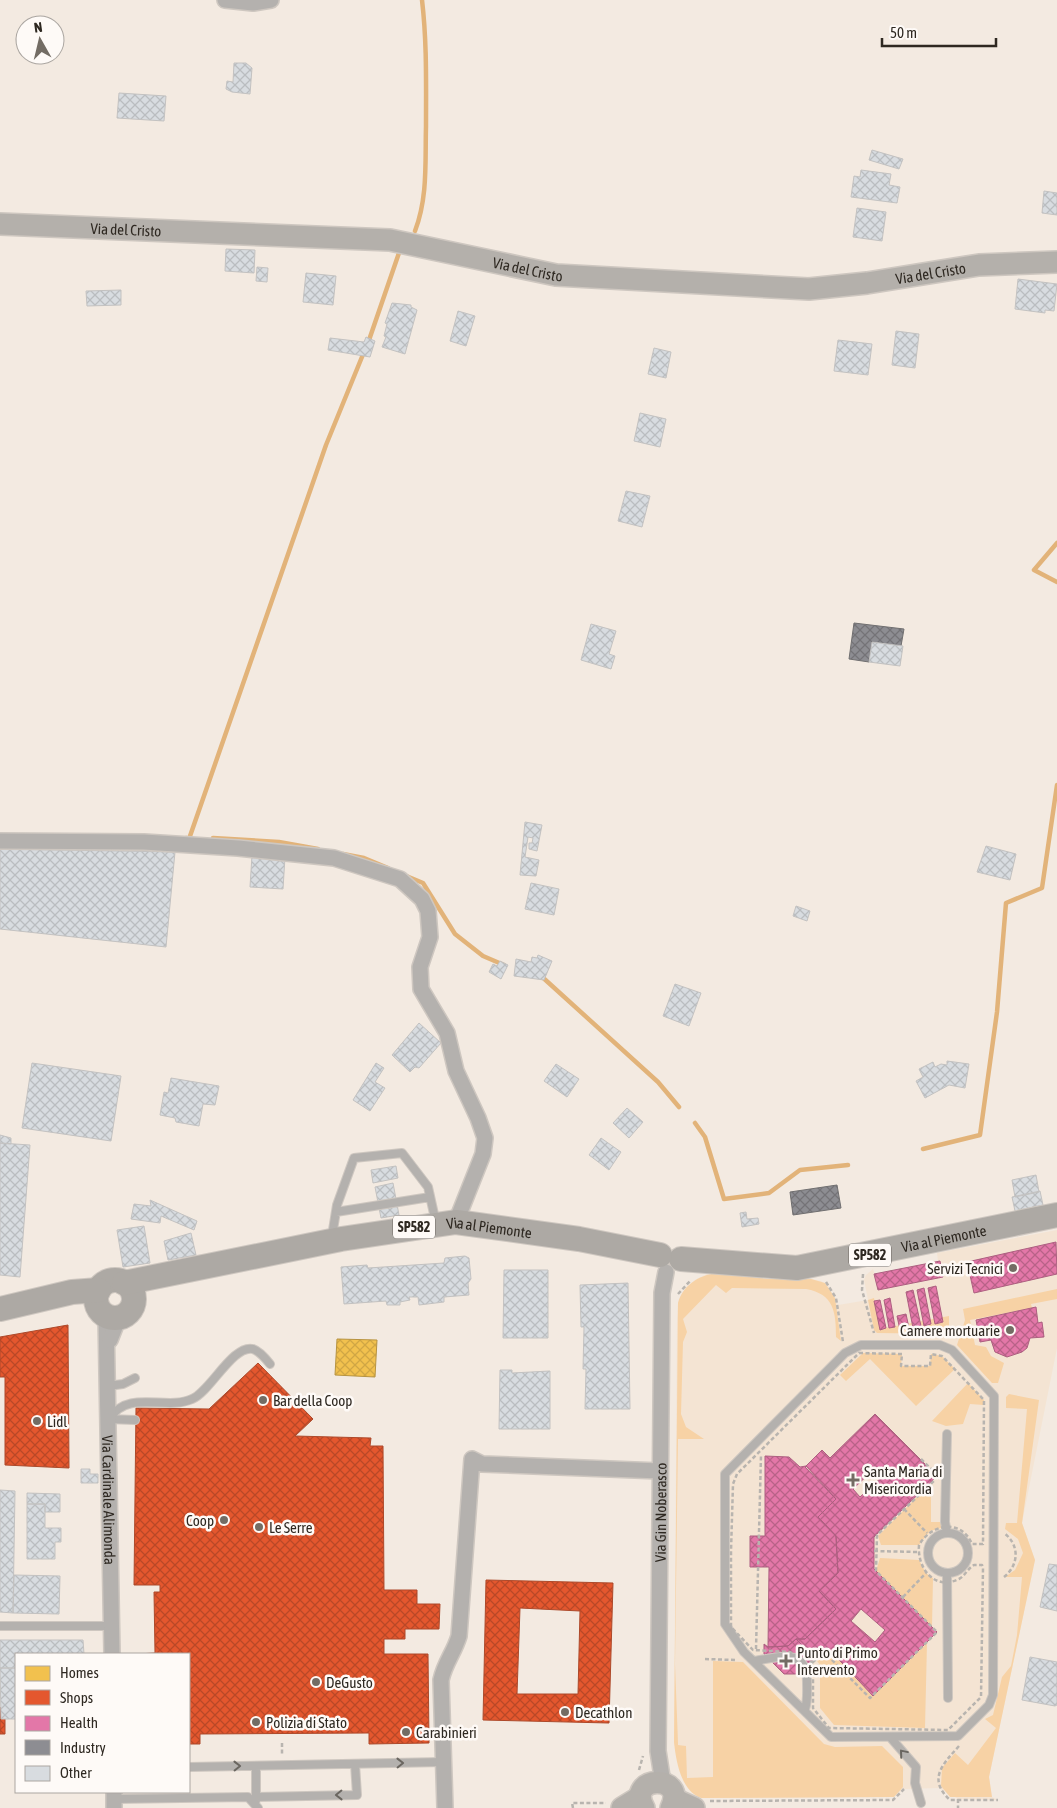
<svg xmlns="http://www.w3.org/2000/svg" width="1057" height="1808" font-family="'Asap Condensed',sans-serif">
	<defs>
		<pattern id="homes-cross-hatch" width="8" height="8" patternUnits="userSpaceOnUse" patternTransform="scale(1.25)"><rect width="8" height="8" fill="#f2c14e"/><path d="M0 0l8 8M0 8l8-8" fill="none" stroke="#d0a644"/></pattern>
		<pattern id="shops-cross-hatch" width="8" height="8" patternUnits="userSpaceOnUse" patternTransform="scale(1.25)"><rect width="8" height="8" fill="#e4572e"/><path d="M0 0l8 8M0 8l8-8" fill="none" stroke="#b94827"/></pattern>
		<pattern id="health-cross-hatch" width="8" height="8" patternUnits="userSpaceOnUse" patternTransform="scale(1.25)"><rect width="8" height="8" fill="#e377a8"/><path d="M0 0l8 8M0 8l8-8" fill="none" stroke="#b86288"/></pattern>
		<pattern id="industry-cross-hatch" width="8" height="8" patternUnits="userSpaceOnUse" patternTransform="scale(1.25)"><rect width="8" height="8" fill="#8d8d92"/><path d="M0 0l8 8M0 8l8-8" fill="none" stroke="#747377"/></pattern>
		<pattern id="building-cross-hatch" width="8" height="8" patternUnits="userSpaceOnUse" patternTransform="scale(1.25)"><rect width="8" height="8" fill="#d8dce0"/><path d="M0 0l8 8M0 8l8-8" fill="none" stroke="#babdc0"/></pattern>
	</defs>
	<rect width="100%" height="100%" fill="#f3eae1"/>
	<path fill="#f4e4d3" d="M1057,1230V1348L1022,1523L1035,1560L989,1777L992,1797L998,1800L958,1799L939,1788L904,1789L894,1797L706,1798L696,1796L683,1779L674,1742L677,1319L678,1303L682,1294L695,1280L707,1274L785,1280L811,1279L821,1281L829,1287L838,1305L868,1300L864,1280L866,1275L873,1269L875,1275L938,1261L937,1253Z"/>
	<path fill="#f7d2a5" d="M721,1273L768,1279H811L825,1283L835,1298L841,1341L836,1337C836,1312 834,1294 806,1289L732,1288L726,1293L716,1285L683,1319L687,1332L683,1342L681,1414L686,1427L704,1439H678L675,1664L678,1743V1745L686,1746L687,1778L713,1777V1661L743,1662L824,1744L835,1747L882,1746L903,1767V1787L894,1797L701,1798C681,1791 676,1761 674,1742L678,1303C683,1284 702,1273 721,1273Z
		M1057,1289V1299L1031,1304L1032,1308L970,1320L975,1345L986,1347L991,1356L1004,1363L998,1383H992L957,1345L965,1320L963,1309Z
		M874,1298L880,1329L949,1316V1334L877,1333L874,1330L868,1300Z
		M863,1353L902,1354L901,1366H930L931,1354L942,1356L955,1369L916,1406L870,1359L846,1381L840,1375Z
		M968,1383L984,1400V1405L970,1404L963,1424L946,1426L932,1421Z
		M1009,1394L1039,1400L1022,1523L1035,1560L989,1777L992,1797H950L941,1786L942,1768L955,1753L968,1765L996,1728L985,1719L993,1715L1002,1677L1011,1666L1017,1635L1022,1577H1005L1015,1570L1023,1553L1018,1539L1005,1529L1006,1523H1017L1027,1409L1006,1408V1397Z
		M931,1483V1522H945V1527L930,1531L919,1545H881L878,1536Z
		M880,1558L919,1560L926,1573L933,1578L932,1627L876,1571Z
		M927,1643L925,1728L834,1725L820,1708V1665L815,1658L827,1647L873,1696Z"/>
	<path fill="url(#homes-cross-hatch)" stroke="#b79340" d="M337,1339L377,1340L375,1377L335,1375Z"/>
	<path fill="url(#shops-cross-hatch)" stroke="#ad492a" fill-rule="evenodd" d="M68,1325L69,1468L5,1465V1377H0V1337Z
		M258,1363L313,1419L295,1436L371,1438L370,1446H383L384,1590H417V1604H440L439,1629H405V1639H384V1654H428L429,1743L369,1744V1733L200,1734V1744H189V1654H137L155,1653L154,1592H160V1585H134L136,1408L209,1409Z
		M486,1580L613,1583L609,1723L483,1720ZM520,1608L580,1611L578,1694H517Z
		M0,1707L1,1719L5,1718V1734H0Z"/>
	<path fill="url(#health-cross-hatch)" stroke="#ad5f80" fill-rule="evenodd" d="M1056,1242L1057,1274L974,1293L967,1262Z
		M940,1261L943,1277L878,1290L874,1274Z
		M936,1286L943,1322L935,1324L928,1288Z
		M924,1288L931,1324L924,1326L917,1290Z
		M913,1290L921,1326L913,1328L906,1292Z
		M890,1298L895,1327L889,1328L884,1300Z
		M880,1300L886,1328L880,1330L874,1301Z
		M1036,1307L1038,1323L1042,1322L1044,1337L1030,1338L1027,1348L1022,1352L1007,1357L995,1352L991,1340L980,1342L976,1320Z
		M906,1314L909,1328L900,1330L897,1316Z
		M875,1414L937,1476L874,1537V1569L937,1632L873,1696L827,1647L815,1658L796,1639H805L836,1609L819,1591L838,1573L836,1536L818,1517L836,1499L805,1467L822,1450L830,1458ZM875,1468L883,1476L860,1497L853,1489ZM861,1609L885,1630L875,1642L851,1621Z
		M765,1456L789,1457L800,1467L806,1466L836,1499L818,1517L836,1536L838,1573L819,1591L836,1609L805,1639H796L788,1646L768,1647L769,1567H750V1536H765Z
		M796,1639L815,1658L799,1674H784L764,1654V1644L768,1647L788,1646Z"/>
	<path fill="url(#industry-cross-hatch)" stroke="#706f70" d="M854,623L904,629L901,646L872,642L869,662L849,659Z
		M837,1185L841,1208L793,1215L790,1192Z"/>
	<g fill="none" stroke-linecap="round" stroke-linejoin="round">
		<path stroke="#e2b379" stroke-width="4.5" d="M415,231C428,197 425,162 426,126C426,84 427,42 422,0
			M368,343L400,250H402
			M1057,543L1034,570L1057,582
			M186,838L189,839L326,445L364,352
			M213,838L279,842L318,849
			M343,854L364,858L388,868
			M404,875L423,883L455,934L483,956L504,965
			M540,975L658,1082L679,1107
			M695,1123L705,1137L724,1199L769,1193L800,1170L848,1165
			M923,1149L980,1135L997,1012L1006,903L1042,888L1057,785"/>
	</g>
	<path fill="url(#building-cross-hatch)" stroke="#c3c2c1" d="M234,63H246L252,68L250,94L232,92L226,89L227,81L233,82Z
		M119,93L166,96L164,121L117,118Z
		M872,150L903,159L899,169L869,160Z
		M861,170L891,174L889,185L900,187L897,203L851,197L854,176L860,177Z
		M1044,191L1057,193V215L1042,213Z
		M857,208L886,212L882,241L853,237Z
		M226,249L255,250L254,273L225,271Z
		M257,267L268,268L267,282L256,281Z
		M306,273L336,276L333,305L303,302Z
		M1018,279L1057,284L1054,311L1045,310V313L1015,309Z
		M121,290V305L87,306L86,291Z
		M392,303L411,305V307L417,310L405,354L382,347L386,337L384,336L387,324L385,323Z
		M458,311L475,316L466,346L450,341Z
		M896,331L919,334L915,368L892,365Z
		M366,337L375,341L370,357L328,350L330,338L364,342Z
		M838,340L872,344L868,375L834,371Z
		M654,348L671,352L666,378L648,374Z
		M640,413L666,419L660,447L634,441Z
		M626,491L650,496L642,527L618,521Z
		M591,624L616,631L609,654L615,656L611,669L581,660Z
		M872,642L903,646L900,666L869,662Z
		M525,822L542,825L537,851L529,849V843H532L533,838L528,837L525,857L539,860L536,876L520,875Z
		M986,846L1016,854L1010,880L977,872Z
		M0,849L175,852L166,947L0,929Z
		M252,855L285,857L283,889L250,887Z
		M531,883L559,889L554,915L525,909Z
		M796,906L810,911L807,921L793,916Z
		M538,955L552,961L544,980L514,976L516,959L531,962L532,957L537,958Z
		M500,961L508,965L501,979L489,972L493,964L497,966Z
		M675,984L701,993L689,1026L663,1016Z
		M419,1023L441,1043L419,1068L415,1067L410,1072L392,1055Z
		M947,1061L969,1064L965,1088L949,1085L925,1098L916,1081L923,1077L919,1069L933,1062L935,1067L941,1064L947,1065Z
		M32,1063L121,1076L111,1141L22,1128Z
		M376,1063L384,1068L375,1082L385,1088L370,1111L353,1100Z
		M556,1064L579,1079L567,1097L544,1081Z
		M171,1078L219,1086L215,1105L203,1104L199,1126L176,1122L175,1118L160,1115L164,1092L168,1093Z
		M627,1108L643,1122L629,1138L613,1123Z
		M0,1135L11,1138V1144L0,1143Z
		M601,1138L621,1152L609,1170L589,1155Z
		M0,1143L30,1145L20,1277L0,1275Z
		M396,1166L398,1178L373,1183L371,1170Z
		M1036,1175L1039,1192L1015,1197L1012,1180Z
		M393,1183L399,1215L381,1218L375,1187Z
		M1040,1191L1043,1205L1015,1211L1012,1197Z
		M150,1200L197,1221L194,1230L161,1216L160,1223L131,1219L134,1204L151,1206Z
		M746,1212L747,1219L758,1218L759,1224L742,1227L740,1213Z
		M144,1226L150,1263L123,1267L117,1230Z
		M191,1233L196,1255L168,1260L164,1241Z
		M465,1256L469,1258L471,1279L468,1283L469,1295L444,1297V1302L419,1305L418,1297H409L410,1300L400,1302V1305H387L386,1301L344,1304L341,1267L367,1265L368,1268L444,1263L445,1258Z
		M504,1270H548V1338H503Z
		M628,1283L630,1409H585L586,1369H583L584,1327H581L580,1285Z
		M500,1370H512V1373L550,1371V1429H499Z
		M81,1469H90V1474H98V1483H81Z
		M0,1490L15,1491L13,1613L0,1612Z
		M27,1493L60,1494V1512H45V1504H27Z
		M27,1504H45V1528H61V1542H55V1559H27Z
		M1049,1564L1057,1565V1611L1040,1607Z
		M14,1575L60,1576L59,1614L13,1613Z
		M0,1640H83L84,1654H16V1668H0Z
		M1030,1657L1057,1662V1705L1055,1706L1022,1700Z
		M0,1668H16V1719H1Z"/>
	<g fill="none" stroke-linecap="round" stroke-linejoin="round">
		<defs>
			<path id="lane" d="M336,1212L430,1197
				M332,1236L337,1205L354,1158L402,1153L428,1187L436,1223
				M861,1345H940L952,1350L994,1396L993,1695L989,1705L958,1736L831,1737L744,1652L725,1624V1474L845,1353Z
				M108,1386L123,1384L135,1378
				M110,1418C129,1389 166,1411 192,1399C210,1392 233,1344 253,1349C259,1351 266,1359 270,1364
				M108,1419L135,1420
				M947,1434L945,1522L947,1533
				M928 1553a20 20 0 1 1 40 0a20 20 0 1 1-40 0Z
				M947,1574L948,1698
				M0,1626H112
				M754,1661C777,1658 807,1646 807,1682C807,1691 808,1700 805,1709H803
				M890,1737L916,1767L915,1783L921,1803
				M256,1766V1800
				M189,1767L443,1762
				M256,1797L357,1795L355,1764
				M114,1799L248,1797L258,1808"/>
			<g id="street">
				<path d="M225,0L253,3L271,0"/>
				<path d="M0,841L144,842L238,848L334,858L400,879L422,899L428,911L430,937L420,967L421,989L447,1033L456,1071L478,1118L485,1138L483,1154L456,1222"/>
				<path id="s1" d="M106,1316L112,1654"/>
				<path d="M110,1340L119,1317"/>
				<path id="s2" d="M663,1783L658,1751L662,1293L666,1272"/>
				<path d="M114,1792V1808"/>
				<path d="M445,1808L441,1680C445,1662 454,1653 459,1636L472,1459L482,1464L660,1471"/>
			</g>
			<g id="secondary">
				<path id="s3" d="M0,224L390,240L556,275L809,289L867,283L979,265L1057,262"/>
				<path d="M674,1799L694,1808"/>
				<path d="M622,1808L640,1797"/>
				<path d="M644,1808C625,1775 688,1773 671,1808"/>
			</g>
			<g id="primary">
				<path id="s4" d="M681,1259L797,1268L1057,1215"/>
				<circle cx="115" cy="1299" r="19"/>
				<path id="s5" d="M124,1283L341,1239L456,1222L579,1239L660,1255"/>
				<path d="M0,1309L72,1292L99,1290"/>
			</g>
		</defs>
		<use href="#lane" stroke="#cec7c0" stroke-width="10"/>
		<use href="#street" stroke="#cec7c0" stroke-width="18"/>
		<use href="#secondary" stroke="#cec7c0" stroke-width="24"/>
		<use href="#primary" stroke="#cec7c0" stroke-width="26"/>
		<path stroke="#b8b4af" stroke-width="2.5" stroke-dasharray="4 2.5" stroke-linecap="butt" d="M863,1274L862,1290L874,1333
			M826,1282L836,1298L843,1342
			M678,1294L691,1280
			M859,1353L902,1354L901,1366H930L931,1354L942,1356L984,1400L983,1544H972C961,1518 931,1524 919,1545C917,1568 934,1591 959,1579C965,1576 968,1568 974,1565H982L983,1568L981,1697L948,1730L829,1728L813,1708V1664L807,1657L803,1659L790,1652L753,1650L731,1627V1551L733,1484L737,1474Z
			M921,1459L934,1472
			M904,1509L927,1533
			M874,1551L918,1552
			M1004,1577C1019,1565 1020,1545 1004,1533
			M903,1597L926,1573
			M756,1649L761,1455
			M705,1659L735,1660
			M813,1662L824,1652L870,1698L937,1632L876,1571L877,1535L935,1480
			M282,1743V1754
			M959,1746C943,1764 927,1779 950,1800H998
			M639,1770L643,1756
			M958,1799V1808
			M710,1801L893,1800L904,1789
			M573,1808L572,1803H606"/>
		<use href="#lane" stroke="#b4b1ae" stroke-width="8"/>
		<use href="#street" stroke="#b4b1ae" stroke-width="15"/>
		<use href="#secondary" stroke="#b4b0ab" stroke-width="21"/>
		<use href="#primary" stroke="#ada9a4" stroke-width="24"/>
	</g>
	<defs><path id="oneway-chevron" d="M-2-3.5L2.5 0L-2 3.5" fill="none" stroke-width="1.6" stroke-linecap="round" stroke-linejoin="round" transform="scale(1.25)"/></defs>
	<g stroke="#6a6660">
		<use href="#oneway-chevron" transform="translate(903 1753) rotate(-130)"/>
		<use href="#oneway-chevron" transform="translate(400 1763) rotate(-1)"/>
		<use href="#oneway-chevron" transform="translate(237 1766) rotate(-1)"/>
		<use href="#oneway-chevron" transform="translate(339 1795) rotate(179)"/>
	</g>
	<g fill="#736c64" stroke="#fefaf7" stroke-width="2">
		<circle cx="1013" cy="1268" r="5"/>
		<circle cx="1010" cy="1330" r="5"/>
		<circle cx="263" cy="1400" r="5"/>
		<circle cx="37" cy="1421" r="5"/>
		<path d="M850.5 1472.5h5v5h5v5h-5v5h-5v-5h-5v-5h5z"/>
		<circle cx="224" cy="1520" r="5"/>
		<circle cx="259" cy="1527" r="5"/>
		<path d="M783.5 1653.5h5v5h5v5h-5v5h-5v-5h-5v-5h5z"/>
		<circle cx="316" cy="1682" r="5"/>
		<circle cx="565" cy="1712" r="5"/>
		<circle cx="256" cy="1722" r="5"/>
		<circle cx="406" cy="1732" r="5"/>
	</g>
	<g text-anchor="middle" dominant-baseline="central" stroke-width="5" stroke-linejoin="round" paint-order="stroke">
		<g fill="#fefaf7" stroke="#6c6761" stroke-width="1">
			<rect x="393" y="1215.5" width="42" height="23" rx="4"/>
			<rect x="849" y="1243.5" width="42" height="23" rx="4"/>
		</g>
		<g font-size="14" font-weight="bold" fill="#2e2821">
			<text x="414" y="1227">SP582</text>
			<text x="870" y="1255">SP582</text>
		</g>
		<g font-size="15" fill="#2e2821" stroke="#fefaf7">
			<text stroke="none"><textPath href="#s3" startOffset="126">Via del Cristo</textPath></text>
			<text stroke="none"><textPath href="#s3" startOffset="531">Via del Cristo</textPath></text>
			<text stroke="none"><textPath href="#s3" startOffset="936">Via del Cristo</textPath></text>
			<text stroke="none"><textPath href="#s5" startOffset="371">Via al Piemonte</textPath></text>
			<text stroke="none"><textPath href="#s4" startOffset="266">Via al Piemonte</textPath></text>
			<text stroke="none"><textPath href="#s1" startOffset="184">Via Cardinale Alimonda</textPath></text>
			<text stroke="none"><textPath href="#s2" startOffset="271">Via Gin Noberasco</textPath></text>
		</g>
		<g font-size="15" fill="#2e2821" stroke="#fefaf7" text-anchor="start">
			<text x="1003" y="1268" text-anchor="end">Servizi Tecnici</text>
			<text x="1000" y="1330" text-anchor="end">Camere mortuarie</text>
			<text x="273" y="1400">Bar della Coop</text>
			<text x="47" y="1421">Lidl</text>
			<text x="864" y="1471">Santa Maria di<tspan x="864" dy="17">Misericordia</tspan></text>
			<text x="214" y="1520" text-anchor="end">Coop</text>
			<text x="269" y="1527">Le Serre</text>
			<text x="797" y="1652">Punto di Primo<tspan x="797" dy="17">Intervento</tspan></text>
			<text x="326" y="1682">DeGusto</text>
			<text x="575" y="1712">Decathlon</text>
			<text x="266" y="1722">Polizia di Stato</text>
			<text x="416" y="1732">Carabinieri</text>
		</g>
	</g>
	<rect x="15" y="1653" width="175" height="140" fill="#fefaf7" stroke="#aba6a1"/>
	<rect x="25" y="1666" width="25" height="15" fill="#f2c14e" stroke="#aba6a1"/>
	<text x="60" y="1678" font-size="15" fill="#2e2821">Homes</text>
	<rect x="25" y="1690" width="25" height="15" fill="#e4572e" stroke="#aba6a1"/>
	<text x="60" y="1703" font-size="15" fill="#2e2821">Shops</text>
	<rect x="25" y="1716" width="25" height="15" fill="#e377a8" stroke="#aba6a1"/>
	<text x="60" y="1728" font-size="15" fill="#2e2821">Health</text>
	<rect x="25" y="1740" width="25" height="15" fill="#8d8d92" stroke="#aba6a1"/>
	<text x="60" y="1753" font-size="15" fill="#2e2821">Industry</text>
	<rect x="25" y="1766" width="25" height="15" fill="#d8dce0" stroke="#aba6a1"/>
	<text x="60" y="1778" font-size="15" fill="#2e2821">Other</text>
	<g transform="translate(40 40) rotate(352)"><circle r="24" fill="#fefaf7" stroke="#aba6a1"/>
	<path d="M0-4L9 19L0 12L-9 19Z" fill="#736c64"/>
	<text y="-8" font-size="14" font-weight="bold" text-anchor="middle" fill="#2e2821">N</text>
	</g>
	<path d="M882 38v8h114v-8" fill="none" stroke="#2e2821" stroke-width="2.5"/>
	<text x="890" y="38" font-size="15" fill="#2e2821" stroke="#fefaf7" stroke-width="4" paint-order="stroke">50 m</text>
</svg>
